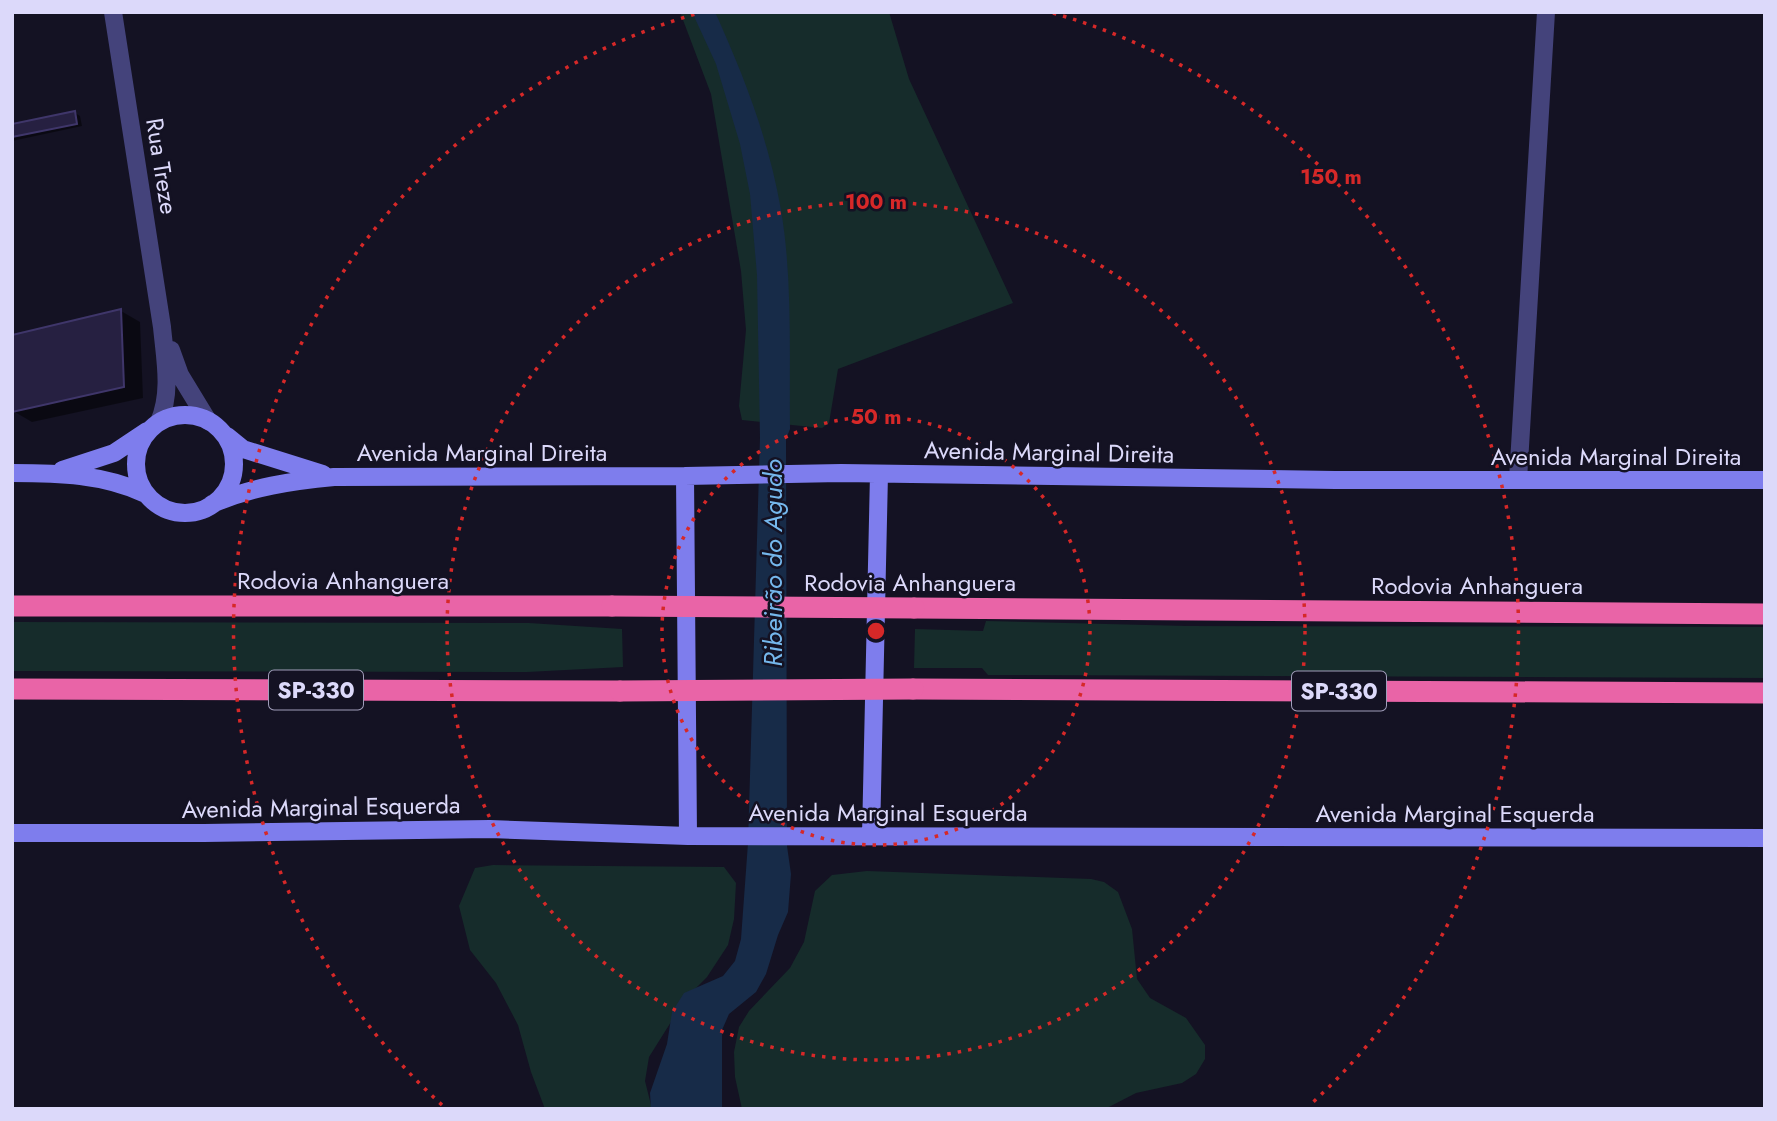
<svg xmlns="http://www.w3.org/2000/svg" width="1777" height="1121" font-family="Jost,sans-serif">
	<rect width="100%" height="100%" fill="#141223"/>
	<path fill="#162c2b" d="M680,12H889L909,79L1013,303L838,369L829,423L822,428L742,420L739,406L746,330L741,271L711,94Z
		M986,621L1187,626L1765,627V678L988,675L982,668H914L915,629L983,631Z
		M12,622L529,623L622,629L623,667L527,672L12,671Z
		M493,865L724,867L736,883L734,919L728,945L707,977L686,998L649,1057L645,1081L652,1109H545L531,1072L518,1025L496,983L470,950L459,906L475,868Z
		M867,871L1091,879L1104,882L1118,892L1132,929L1137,979L1150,998L1186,1018L1205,1045V1059L1196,1074L1182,1083L1136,1093L1105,1109H742L735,1077L734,1052L739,1027L749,1011L790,968L804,942L815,891L832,875Z"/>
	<path fill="#172b48" d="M692,12H715C744,76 769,140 781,210C793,281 789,357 790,429L786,439L787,846L791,874L788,912L778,935L766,974L756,992L729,1014L722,1030V1109H651L650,1093L667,1044L672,1012L684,993L723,976L735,961L741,939L748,843L760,438L757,275L750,194L740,144L716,64Z"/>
	<path fill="#0007" d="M75,113L80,116L82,126L12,141V126Z
		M121,311L140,322L143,398L32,422L13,411Z"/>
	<path fill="#262041" stroke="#3f366a" stroke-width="2" d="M75,111L77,124L12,137V124Z
		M121,309L124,387L12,412V335Z"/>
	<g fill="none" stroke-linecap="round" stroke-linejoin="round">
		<path stroke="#44437b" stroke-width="18" d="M1518,480L1546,12"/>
		<path stroke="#44437b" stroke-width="18" d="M113,12L162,327C165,359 172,392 159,422
			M171,350L180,375L208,421"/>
		<path stroke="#7e7ded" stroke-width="18" d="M136 464a49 49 0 1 1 98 0a49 49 0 1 1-98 0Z
			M227,436L243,449L323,474
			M62,470L114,453L147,431
			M12,473C58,473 104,474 146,494
			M685,476L688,836
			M212,504C252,487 291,481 334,477L685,476L841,473L1335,480H1765
			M12,833H204L490,829L688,836L1765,838
			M871,836L879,474"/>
		<path stroke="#e964a7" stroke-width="21" d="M12,606H612
			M914,608L1765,614
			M12,689L620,691
			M913,689L1765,693"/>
		<path stroke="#e964a7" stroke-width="21" d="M612,606L914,608
			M620,691L913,689"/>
	</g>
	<g fill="none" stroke="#d62828" stroke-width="3.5" stroke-dasharray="3.5 7">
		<circle cx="876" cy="631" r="214"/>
		<circle cx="876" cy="631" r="429"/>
		<path d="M442 1105A643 643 0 0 1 699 13M1053 13A643 643 0 0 1 1310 1105"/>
	</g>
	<g text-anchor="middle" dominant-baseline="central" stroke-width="5" stroke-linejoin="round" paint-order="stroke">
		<g fill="#141223" stroke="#a09dba" stroke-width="2">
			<rect x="269" y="670.5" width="94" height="39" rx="5"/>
			<rect x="1292" y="671.5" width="94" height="39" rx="5"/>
		</g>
		<g font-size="23" font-weight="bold" fill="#dcd9fa">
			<text x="316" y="690">SP-330</text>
			<text x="1339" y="691">SP-330</text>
		</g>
		<g font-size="24" fill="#dcd9fa" stroke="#141223">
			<text transform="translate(162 166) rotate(81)">Rua Treze</text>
			<text x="482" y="452">Avenida Marginal Direita</text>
			<text transform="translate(1049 452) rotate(1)">Avenida Marginal Direita</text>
			<text x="1616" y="456">Avenida Marginal Direita</text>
			<text x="343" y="580">Rodovia Anhanguera</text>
			<text x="910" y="582">Rodovia Anhanguera</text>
			<text x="1477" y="585">Rodovia Anhanguera</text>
			<text transform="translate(321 807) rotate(-1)">Avenida Marginal Esquerda</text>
			<text x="888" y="812">Avenida Marginal Esquerda</text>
			<text x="1455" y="813">Avenida Marginal Esquerda</text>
		</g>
		<g font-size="26" font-style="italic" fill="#75b7ec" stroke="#141223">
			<text transform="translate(773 563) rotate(-90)">Ribeirão do Agudo</text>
		</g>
	</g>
	<circle cx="876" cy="631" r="10" fill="#d62828" stroke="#141223" stroke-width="3.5"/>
	<g font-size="21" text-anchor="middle" font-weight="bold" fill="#d62828" stroke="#141223" stroke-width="5" stroke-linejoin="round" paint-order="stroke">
		<text x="1331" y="184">150 m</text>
		<text x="876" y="209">100 m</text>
		<text x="876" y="424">50 m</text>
	</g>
	<rect width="1777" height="1121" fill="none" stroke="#dcd9fa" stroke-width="28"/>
</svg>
